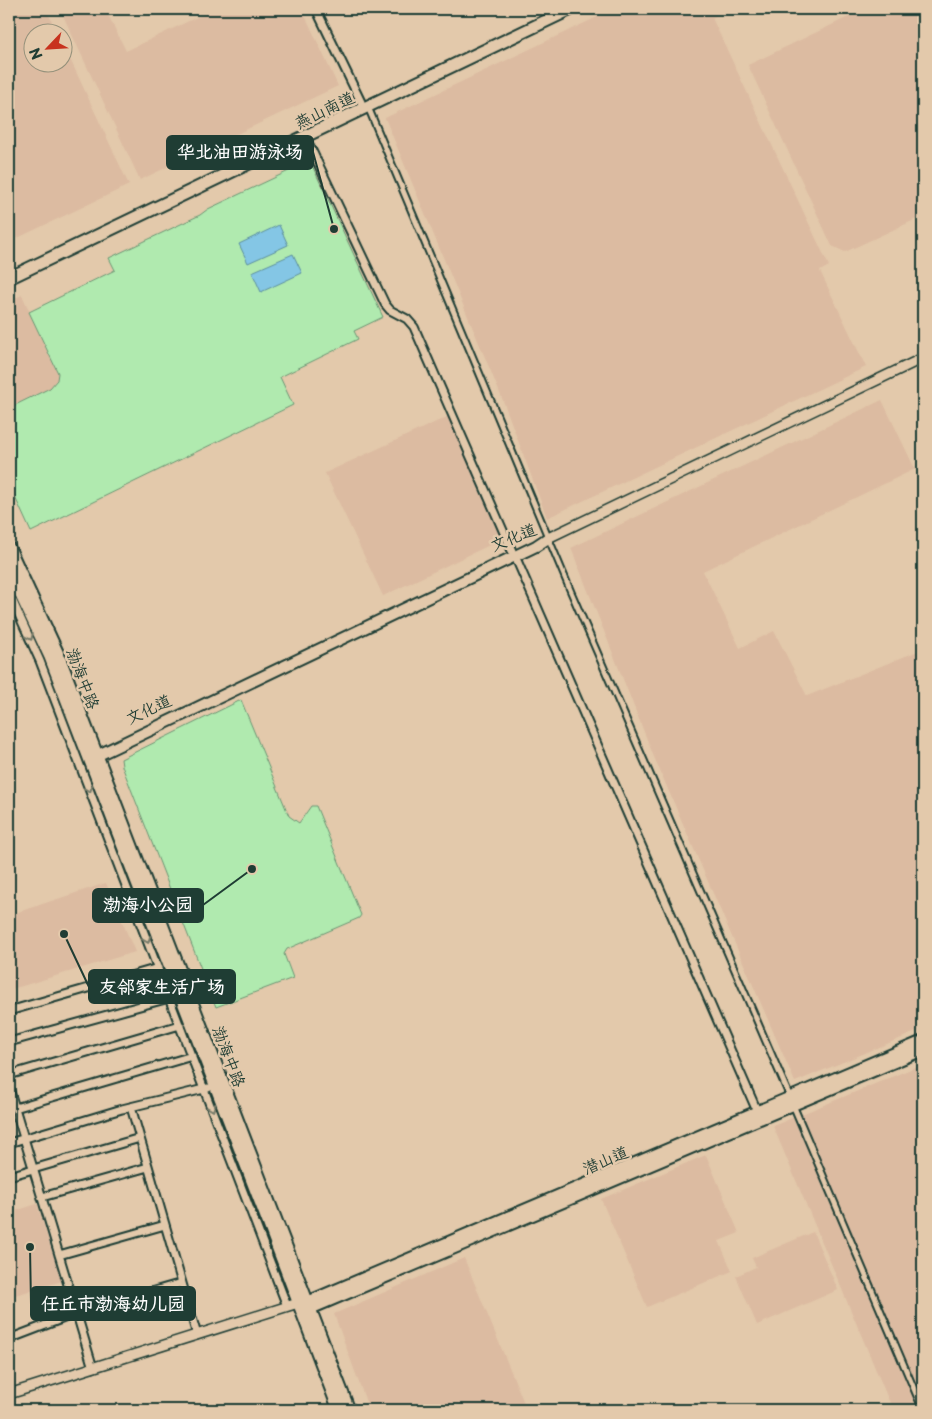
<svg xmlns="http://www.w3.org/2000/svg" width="932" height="1419" font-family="'Playpen Sans','LXGW WenKai TC',sans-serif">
	<rect width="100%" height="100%" fill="#e3c9ab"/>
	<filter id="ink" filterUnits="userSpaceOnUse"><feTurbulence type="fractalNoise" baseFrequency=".02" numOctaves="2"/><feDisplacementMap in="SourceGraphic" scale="10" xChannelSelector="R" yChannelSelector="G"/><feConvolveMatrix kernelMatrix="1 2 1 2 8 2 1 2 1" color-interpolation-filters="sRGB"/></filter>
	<g filter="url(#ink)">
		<path fill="#dcbba1" d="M9,9H46L57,32H32V62H62L63,44L129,185L9,242Z
			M60,9H105L126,51L214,9H302L338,86L140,180Z
			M614,9H722L723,12L712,18L829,266L820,271L866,367L547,518L504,403L385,118Z
			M865,9H923V216L845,252L832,246L748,65Z
			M22,295L58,373L57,380L51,388L9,408V301Z
			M882,400L915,469L703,571L740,648L774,631L807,696L923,649V1029L795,1082L654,757L571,548Z
			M449,416L502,539L383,596L325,473Z
			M106,883L135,952L9,990V915Z
			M923,1064V1410H887L892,1408L773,1126Z
			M706,1155L739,1233L719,1241L732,1271L647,1307L601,1199Z
			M37,1204L62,1281L9,1297V1213Z
			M813,1232L838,1290L757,1325L736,1276L756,1267L752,1258Z
			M464,1258L527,1410H369L334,1314Z"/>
		<path fill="#b0eaaf" stroke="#689472" d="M310,161L383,317L354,331L358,339L280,377L293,405L31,532L9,484V408L50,388L57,380L58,373L29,312L115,270L109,258L200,215L208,209Z
			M241,700L289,816L299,823L311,806H316L361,915L359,918L287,949L284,954L293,978L216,1007L122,766L121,759Z"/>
		<path fill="#84c6e5" stroke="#5c8f9e" d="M279,225L288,245L248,263L239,244Z
			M293,254L302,273L261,292L252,272Z"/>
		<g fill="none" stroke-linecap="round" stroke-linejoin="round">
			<defs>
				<path id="pedestrian" d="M368,107L571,592L790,1097
					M793,1105L923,1410"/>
				<path id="minor" d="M316,9L361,102
					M305,136L385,304L390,310L407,319L414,327L512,551
					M515,556L757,1111
					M9,593L40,661L287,1306
					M9,1011L158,968
					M9,1042L169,998
					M9,1075L180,1025
					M9,1088L93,1368
					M131,1107L197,1335
					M15,1108L192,1056
					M9,1143L122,1109L208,1088
					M9,1176L140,1138
					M42,1197L148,1167
					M59,1255L165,1225
					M9,1339L77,1313L182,1283"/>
				<path id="tertiary" d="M548,538L923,358
					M9,1394L298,1303"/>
				<path id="secondary" d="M90,759L536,546L548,538
					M300,1305L923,1041
					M303,1312L923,1050"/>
				<path id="primary" d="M9,278L571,9
					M9,548L58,654L349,1410
					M9,570L50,657L266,1217L339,1410"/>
			</defs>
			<use href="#pedestrian" stroke="#1f3d34" stroke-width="9"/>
			<use href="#minor" stroke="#1f3d34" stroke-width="11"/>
			<use href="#tertiary" stroke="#1f3d34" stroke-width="12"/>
			<use href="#secondary" stroke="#1f3d34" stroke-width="14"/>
			<use href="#primary" stroke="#1f3d34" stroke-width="15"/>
			<use href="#pedestrian" stroke="#e3c9ab" stroke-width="5"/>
			<use href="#minor" stroke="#e3c9ab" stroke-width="7"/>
			<use href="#tertiary" stroke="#e3c9ab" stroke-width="9"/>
			<use href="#secondary" stroke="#e3c9ab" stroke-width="10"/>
			<use href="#primary" stroke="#e3c9ab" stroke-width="11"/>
		</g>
		<defs><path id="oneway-chevron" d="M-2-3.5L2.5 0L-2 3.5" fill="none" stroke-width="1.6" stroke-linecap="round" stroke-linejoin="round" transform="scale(1.25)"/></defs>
		<g stroke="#777c6a">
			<use href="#oneway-chevron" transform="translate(30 637) rotate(65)"/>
			<use href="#oneway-chevron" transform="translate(89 789) rotate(69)"/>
			<use href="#oneway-chevron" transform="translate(147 940) rotate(69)"/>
			<use href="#oneway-chevron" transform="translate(212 1108) rotate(69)"/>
		</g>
	</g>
	<g text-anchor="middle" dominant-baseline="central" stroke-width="5" stroke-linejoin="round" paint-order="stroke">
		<g font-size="16" fill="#1f3d34" stroke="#e3c9ab">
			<text transform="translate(324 109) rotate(-26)">燕山南道</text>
			<text transform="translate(513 536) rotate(-22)">文化道</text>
			<text transform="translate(84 678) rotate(69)">渤海中路</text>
			<text transform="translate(148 708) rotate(-25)">文化道</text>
			<text transform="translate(230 1056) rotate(69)">渤海中路</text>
			<text transform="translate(605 1159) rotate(-23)">潜山道</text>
		</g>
	</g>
	<path fill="none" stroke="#1f3d34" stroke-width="2" d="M334 229L313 152M252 869L203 905M64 934L89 987M30 1247L31 1304"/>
	<g fill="#1f3d34" stroke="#e3c9ab" stroke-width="2">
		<circle cx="334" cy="229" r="5"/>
		<circle cx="252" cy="869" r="5"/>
		<circle cx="64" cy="934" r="5"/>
		<circle cx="30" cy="1247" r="5"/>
	</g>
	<g fill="#1f3d34" stroke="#1f3d34" stroke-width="2">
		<rect x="167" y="136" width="146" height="33" rx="5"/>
		<rect x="93" y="889" width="110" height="33" rx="5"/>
		<rect x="89" y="970" width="146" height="33" rx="5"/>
		<rect x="31" y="1287" width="164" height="33" rx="5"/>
	</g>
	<g font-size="18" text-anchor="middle" font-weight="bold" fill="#fff">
		<text x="240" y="158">华北油田游泳场</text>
		<text x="148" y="911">渤海小公园</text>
		<text x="162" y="993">友邻家生活广场</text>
		<text x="113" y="1310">任丘市渤海幼儿园</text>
	</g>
	<rect width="932" height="1419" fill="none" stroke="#e3c9ab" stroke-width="30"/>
	<rect x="15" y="15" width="902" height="1389" fill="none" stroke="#1f3d34" stroke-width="2" filter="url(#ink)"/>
	<g transform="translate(48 48) rotate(245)"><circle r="24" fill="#e3c9ab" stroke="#95917b"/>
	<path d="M0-4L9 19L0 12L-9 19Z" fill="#c8321e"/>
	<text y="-8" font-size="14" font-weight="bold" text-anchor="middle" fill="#1f3d34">N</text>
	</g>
</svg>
